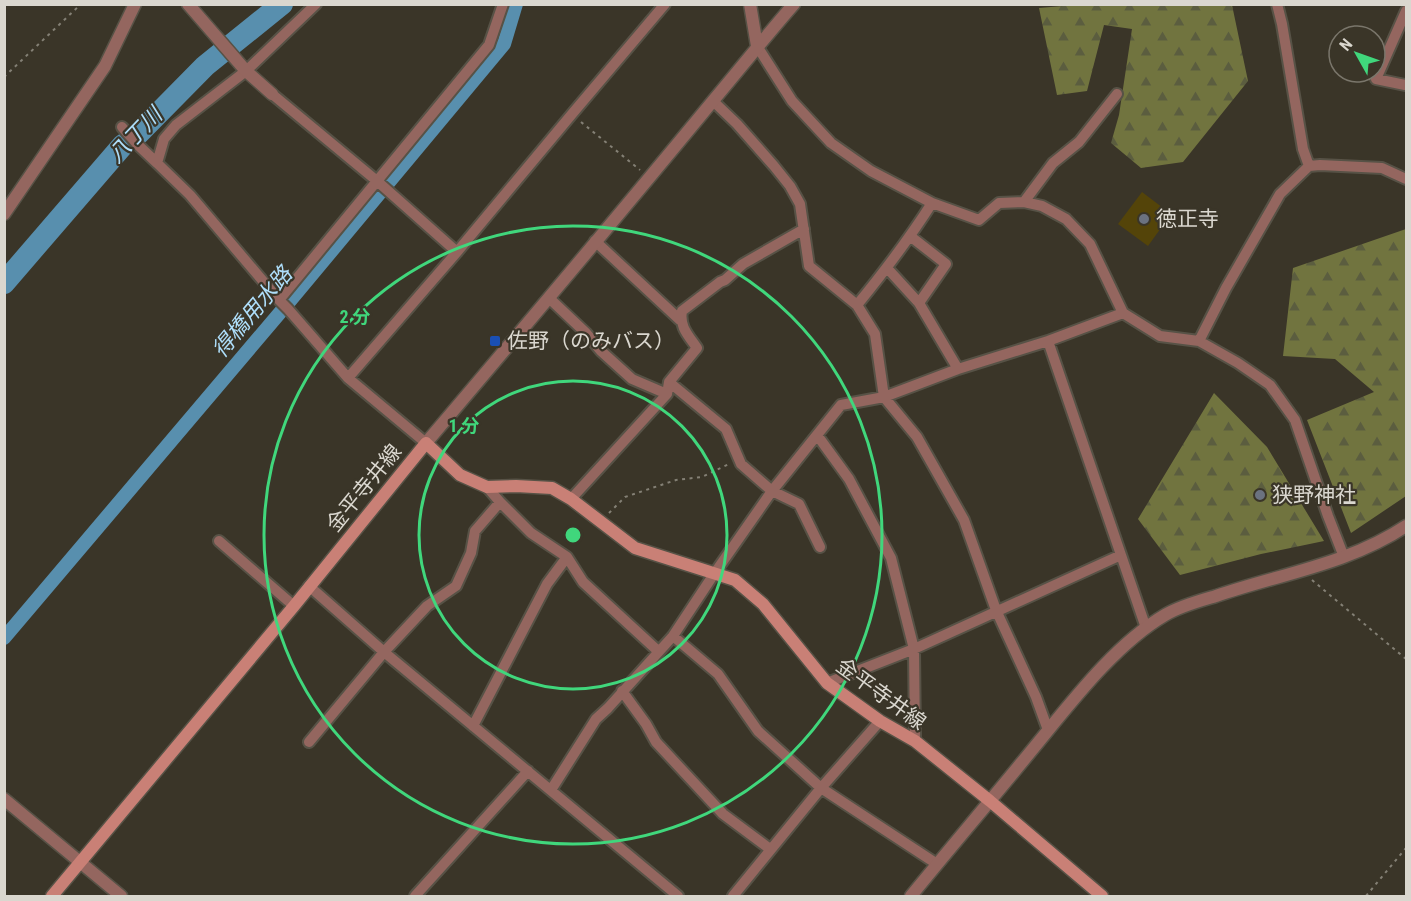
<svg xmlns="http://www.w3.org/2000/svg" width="1411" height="901" font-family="'Roboto Condensed','Noto Sans JP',sans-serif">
	<defs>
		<pattern id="forest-firs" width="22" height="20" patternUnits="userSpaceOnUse" patternTransform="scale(1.5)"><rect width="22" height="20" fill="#71743f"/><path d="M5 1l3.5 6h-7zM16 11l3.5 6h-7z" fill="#5b5d3f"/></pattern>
	</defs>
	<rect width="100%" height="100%" fill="#3a3528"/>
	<path fill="url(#forest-firs)" d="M1063,5H1232L1248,81L1183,162L1141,168L1111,143L1119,115L1132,29L1104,25L1087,91L1057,95L1039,8L1063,6Z
		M1406,229V496L1351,533L1307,420L1374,392L1335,359L1283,356L1293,268Z
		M1214,393L1267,447L1324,541L1261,554L1180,575L1138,519Z"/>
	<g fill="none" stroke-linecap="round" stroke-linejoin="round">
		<path stroke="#588fae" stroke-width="14" d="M4,638L289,302L504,44L516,4"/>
		<path stroke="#588fae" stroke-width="22" d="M4,283L123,145L138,134L205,66L282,4"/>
	</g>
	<path fill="#544409" d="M1142,192L1171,214L1148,246L1118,224Z"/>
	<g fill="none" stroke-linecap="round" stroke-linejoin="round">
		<defs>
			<path id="minor" d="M316,4L246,71L176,125L164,139L157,163L190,195L279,300L288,309L348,378L426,443
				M1277,4L1282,24L1303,149L1309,166
				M757,46L792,101L831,143L871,171L932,203L979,220L999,203L1024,202L1042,206L1066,219L1090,244L1123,313L1160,336L1199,341L1238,363L1270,385L1295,420L1328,516L1344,557
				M1405,85L1376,79L1406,11
				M272,94L377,181L457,252
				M713,101L737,124L774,166L790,186L800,204L809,266L857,305L875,334L884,397L917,437L964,520L996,610L1036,697L1048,730
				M122,127L138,145L157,163
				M1024,202L1053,163L1079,142L1117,94
				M910,236L946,264L919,303
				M595,241L680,320
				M887,268L919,303L958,369
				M549,298L586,333L601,351L632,379L667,394
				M279,300L489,45L503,4
				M857,305C884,272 909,239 932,203
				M1048,341L1121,555
				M1199,341L1226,288L1280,194L1309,166L1320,165L1382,168L1406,179
				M348,378L457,252L572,114L665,4
				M669,382L726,429L741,464L772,491L799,504L820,547
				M817,435L849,479L891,558L914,649L915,741
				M487,487L500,502L531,533L567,557L583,582L658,651
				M571,499L667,394L669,382L697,348C689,336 679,327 682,311L720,282L725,280L743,264L804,229
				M219,541L294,606
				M309,586L384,652L678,896
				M673,636L718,674L758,731L821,788L937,864
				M827,683L914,649L1121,555L1146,628
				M622,691L646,724L656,742L723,814L770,849
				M473,726L547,584L567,557
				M309,742L384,652L427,606L456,586L471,553L475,531L500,502
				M551,790L596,719L608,708L673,636L714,574L772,491L841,405L884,397L958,369L1048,341L1123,313
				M415,896L528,771
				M733,896L821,788L880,721"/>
			<path id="tertiary" d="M188,4L246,71L272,94
				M750,4L757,46
				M4,214L105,66L135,4
				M426,443C522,330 618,216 712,102C739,70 766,36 794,4
				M4,799L121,896
				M911,896C951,847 992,799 1032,750C1070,704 1114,645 1165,615C1180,606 1199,601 1216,596C1280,574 1349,564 1406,526"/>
			<path id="secondary" d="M52,896L294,606L426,443L460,475L487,487L516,486L552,488L571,499L635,548L735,580L763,604L827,683L880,721L915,741L990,801L1102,896"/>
		</defs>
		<use href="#minor" stroke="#575246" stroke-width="14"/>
		<use href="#tertiary" stroke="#575246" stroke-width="15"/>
		<use href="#secondary" stroke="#575246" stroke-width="15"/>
		<path stroke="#848075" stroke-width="2" stroke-dasharray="3 4.5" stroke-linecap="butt" d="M4,77L81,4
			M581,122L640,170
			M609,513L625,497L676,480L702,477L729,464
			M1312,580L1406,659
			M1366,896L1406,848"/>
		<use href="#minor" stroke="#94665f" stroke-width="10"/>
		<use href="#tertiary" stroke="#94665f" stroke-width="12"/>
		<use href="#secondary" stroke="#c98076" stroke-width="12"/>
	</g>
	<g fill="none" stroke="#40d77c" stroke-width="3">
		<circle cx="573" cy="535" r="154"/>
		<circle cx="573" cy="535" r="309"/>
	</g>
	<g fill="#6b7280" stroke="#3a3528" stroke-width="2">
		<circle cx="1144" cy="219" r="6"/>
		<circle cx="1260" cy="495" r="6"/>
	</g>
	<rect fill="#1a4fb4" stroke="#3a3528" stroke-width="2" x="489" y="335" width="12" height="12" rx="3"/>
	<g text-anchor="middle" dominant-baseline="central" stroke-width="4.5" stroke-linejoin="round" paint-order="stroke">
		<g font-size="21" fill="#dad7cf" stroke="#3a3528" text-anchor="start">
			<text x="1156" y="219">徳正寺</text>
			<text x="507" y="341">佐野（のみバス）</text>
			<text x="1272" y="495">狭野神社</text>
		</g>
		<g font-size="21" fill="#dad7cf" stroke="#3a3528">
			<text transform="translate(364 488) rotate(-51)">金平寺井線</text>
			<text transform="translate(881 694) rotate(36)">金平寺井線</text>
		</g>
		<g font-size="22" font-style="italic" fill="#aedefa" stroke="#3a3528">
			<text transform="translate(135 135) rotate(-46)">八丁川</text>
			<text transform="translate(252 312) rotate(-50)">得橋用水路</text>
		</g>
	</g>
	<circle cx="573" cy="535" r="9" fill="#40d77c" stroke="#3a3528" stroke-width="3"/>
	<g font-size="18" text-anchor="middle" font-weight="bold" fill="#40d77c" stroke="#3a3528" stroke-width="4.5" stroke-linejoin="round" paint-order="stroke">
		<text x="355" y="323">2 分</text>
		<text x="464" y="432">1 分</text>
	</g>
	<rect width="1411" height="901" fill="none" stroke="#dad7cf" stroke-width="12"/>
	<g transform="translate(1357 54) rotate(310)"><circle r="28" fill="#3a3528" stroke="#7a766b" stroke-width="1.5"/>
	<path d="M0-4.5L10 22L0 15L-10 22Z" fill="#40d77c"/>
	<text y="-9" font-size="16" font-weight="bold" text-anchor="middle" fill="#dad7cf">N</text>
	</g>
</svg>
